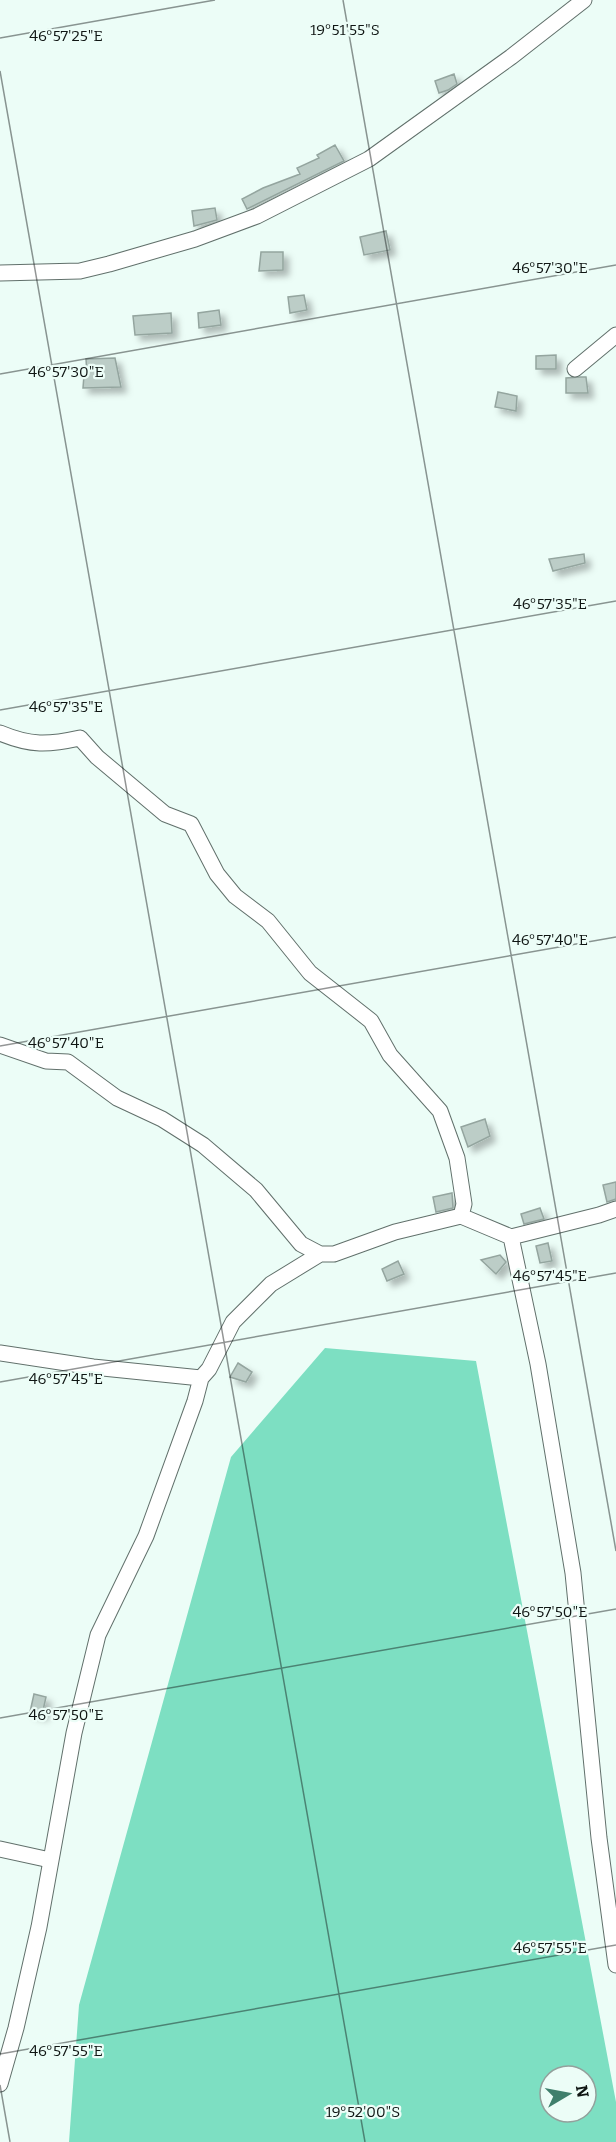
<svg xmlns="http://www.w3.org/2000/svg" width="616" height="2142" font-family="Bitter,serif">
	<defs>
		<filter id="shadow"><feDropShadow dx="5.5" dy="5.5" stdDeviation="3" flood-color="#0004"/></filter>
	</defs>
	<rect width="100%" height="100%" fill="#ecfdf7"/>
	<path fill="#7ddfc2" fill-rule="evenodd" d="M325,1348L476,1361L616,2102V2142H69L79,2005L231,1457ZM550,2076H586V2112H550Z"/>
	<path fill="#bccdc7" stroke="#94a59f" stroke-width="1.5" filter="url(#shadow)" d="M454,74L457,84L448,90L439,93L435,81Z
		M335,145L344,161L247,209L242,199L263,188L300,174L297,168L319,158L317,155Z
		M215,208L217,220L194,226L192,211Z
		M386,231L390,250L364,255L360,237Z
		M261,252H283V270L259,271Z
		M304,295L307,310L290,313L288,297Z
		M219,310L221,325L199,328L198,313Z
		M171,313L172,333L135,335L133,316Z
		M556,355V369H536V356Z
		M115,358L121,387L83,388L84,375H87L86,359Z
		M580,377H586L588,393H566V378Z
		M498,392L517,396L516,411L495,407Z
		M584,554L585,563L553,571L549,559Z
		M485,1119L490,1136L468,1147L461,1127Z
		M616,1182V1199L607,1202L603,1185Z
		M452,1193L453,1208L436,1212L433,1197Z
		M540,1208L544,1219L524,1224L521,1214Z
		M548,1243L552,1261L540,1263L536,1246Z
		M500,1255L506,1262L496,1274L481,1260Z
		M398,1261L404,1274L387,1281L382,1269Z
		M238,1363L252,1372L246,1382L230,1377Z
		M34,1694L46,1697L42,1715L30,1712Z"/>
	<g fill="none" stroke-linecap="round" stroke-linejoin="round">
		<defs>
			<path id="minor" d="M0,273L80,271L109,264L195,239L257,216L369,159L511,57L584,0
				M575,369L616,335
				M0,733C31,746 48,745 80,738L97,757L165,814L191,824L217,874L235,896L268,921L310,973L371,1021L390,1055L440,1111L457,1158L464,1204L461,1216
				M0,1045L46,1061L68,1062L117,1098L162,1119L203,1145L256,1190L301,1244L320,1254
				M511,1237L599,1215L616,1209
				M0,1353L93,1367L201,1378
				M0,1849L50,1860
				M0,2084L16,2028L39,1927L74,1733L98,1635L146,1536L195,1401L201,1378L209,1369L233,1322L271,1284L320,1254H334L395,1232L461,1216L511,1237L538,1364L573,1573L599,1838L616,1965"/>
		</defs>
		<use href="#minor" stroke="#61706b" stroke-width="17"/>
		<use href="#minor" stroke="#fff" stroke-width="15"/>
	</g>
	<path fill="none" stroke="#0f1513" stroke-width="1.5" stroke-opacity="0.45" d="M343,0L616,1551M0,38L215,0M0,71L365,2142M0,374L616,265M0,710L616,601M0,1046L616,937M0,1382L616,1273M0,1718L616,1609M0,2054L616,1945M0,2085L10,2142"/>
	<g font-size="15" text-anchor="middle" fill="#0f1513" stroke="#ecfdf7" stroke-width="4.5" stroke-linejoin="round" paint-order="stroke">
		<text x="345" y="35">19°51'55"S</text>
		<text x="66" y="41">46°57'25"E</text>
		<text x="550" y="273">46°57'30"E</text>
		<text x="66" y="377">46°57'30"E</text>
		<text x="550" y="609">46°57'35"E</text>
		<text x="66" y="712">46°57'35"E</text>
		<text x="550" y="945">46°57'40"E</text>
		<text x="66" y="1048">46°57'40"E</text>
		<text x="550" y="1281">46°57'45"E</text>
		<text x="66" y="1384">46°57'45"E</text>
		<text x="550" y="1617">46°57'50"E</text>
		<text x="66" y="1720">46°57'50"E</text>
		<text x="550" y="1953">46°57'55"E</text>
		<text x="66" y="2056">46°57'55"E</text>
		<text x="363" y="2117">19°52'00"S</text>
	</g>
	<g transform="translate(568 2094) rotate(80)"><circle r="28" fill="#ecfdf7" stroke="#94a09c" stroke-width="1.5"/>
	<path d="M0-4.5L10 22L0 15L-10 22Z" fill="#3f7f6c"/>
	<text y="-9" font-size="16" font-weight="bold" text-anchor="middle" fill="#0f1513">N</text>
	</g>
</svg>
